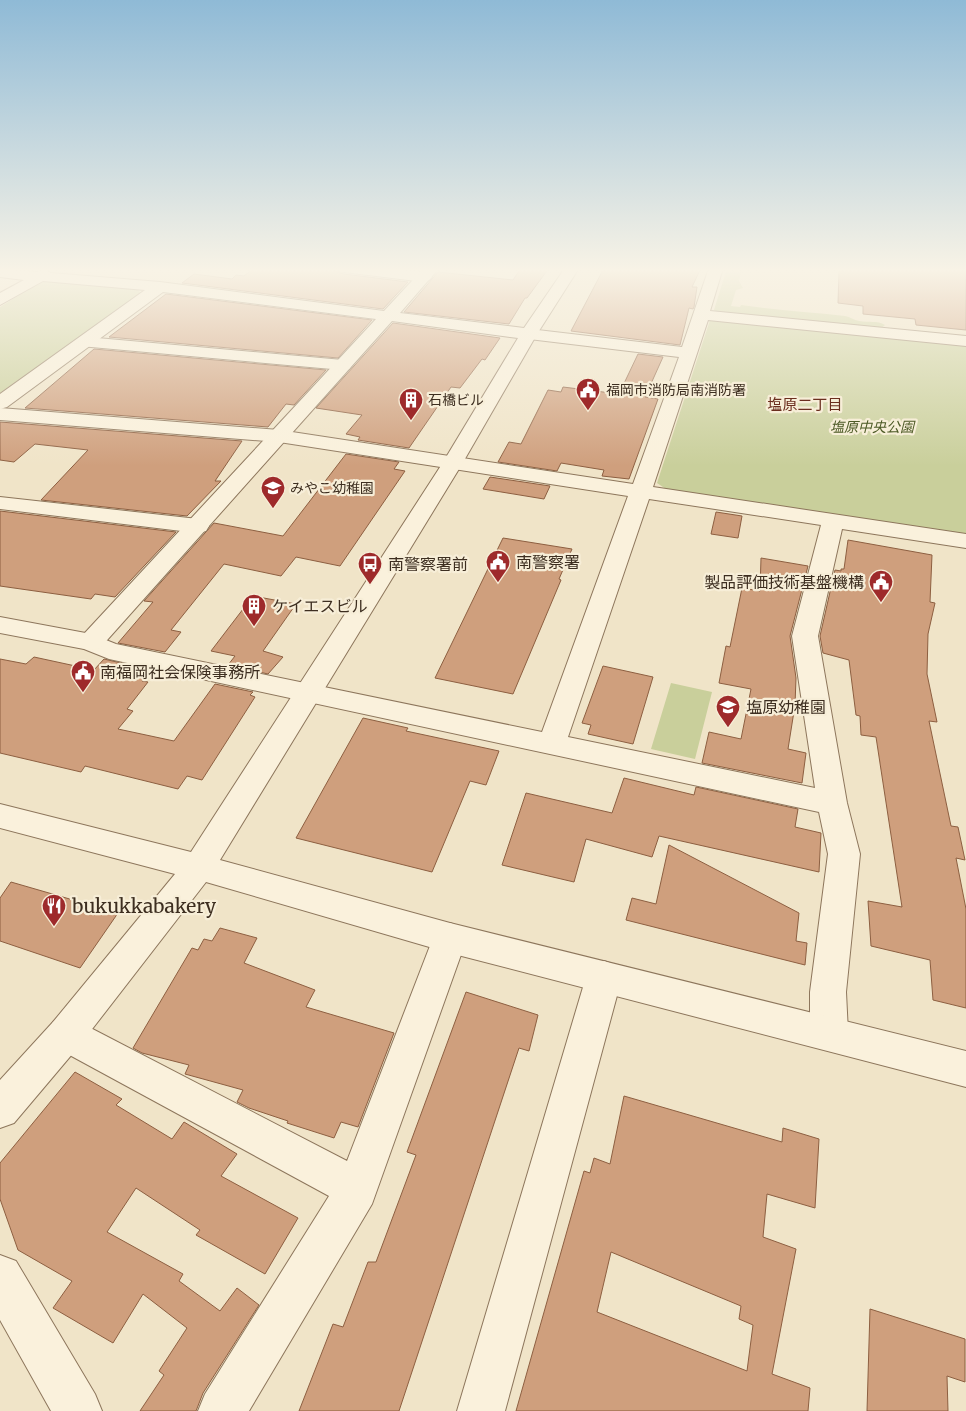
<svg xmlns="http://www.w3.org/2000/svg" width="966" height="1411" font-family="Merriweather,'Noto Sans JP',serif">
	<rect width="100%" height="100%" fill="#f0e4c8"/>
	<path fill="#c9cf9b" d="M727,268H746L741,272L739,281L743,288L736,290L731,306L740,307L741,305C776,310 810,312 845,316C850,317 854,320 859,321C869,323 877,320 885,325L880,329L718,313L714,310Z
		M48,281L138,290L141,293L0,393V307L40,282Z
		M716,318L966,343V534L666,489L657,483L710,320Z
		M671,683L712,692L695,759L651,749Z"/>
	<path fill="#cf9f7d" stroke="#8d5f41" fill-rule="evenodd" d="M254,268H335L337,272L344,274L408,282L383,309L182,283L194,274L232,279L236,275L244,276Z
		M521,268H549L527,298H525L509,324L404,312L438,272L513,280Z
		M604,268H701L692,287H697L694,307L693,309L689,308L680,345L571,331Z
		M844,268H966V330L916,325L915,319L863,314V306L838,303L839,271H844Z
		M166,294L372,320L338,358L109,337Z
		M393,323L500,338L485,360L482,359L460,388L451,387L409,448L358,440L360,437L346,434L362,415L316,408Z
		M94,349L326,370L294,405L286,404L268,427L25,408Z
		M638,354L663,357L645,397L658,399L629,479L602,476L604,470L561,463L557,471L498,462L509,442L521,444L548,390L561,392L563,387L619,394Z
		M0,422L242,441L215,481H221L187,516L41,500L88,450L35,444L14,462L0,460Z
		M346,454L399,462L394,469L405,471L340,566L296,557L281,576L224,564L171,630L181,632L165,652L118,643L153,602L144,601L214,523L283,536Z
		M490,477L550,486L544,499L483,489Z
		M0,511L176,532L115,597L95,594L91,599L0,586Z
		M716,512L742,516L738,538L711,534Z
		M503,538L572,549L559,579L561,580L513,694L435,678Z
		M848,540L932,555L930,602L935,603L928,634L927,674L937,722L929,721L951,826L958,827L965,860L956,858L966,909V1008L933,1000L930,960L871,946L868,901L902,907L876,737L861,735L860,716L856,715L849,660L823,653L820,636L835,570L841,571V569H844Z
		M761,558L808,566L790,636L796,678L795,705L788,749L806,753L802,783L702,763L709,732L741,739L751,689L719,683L726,646L730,647L742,588L760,591Z
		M253,596L296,604L263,651L283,657L268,674L228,665L235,656L211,651Z
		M34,657L94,670L104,659L151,670L142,681L148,682L127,709L133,711L118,729L174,741L215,684L253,692L250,695L255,697L202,780L187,776L178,789L85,766L81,772L0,753V659L26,664Z
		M603,666L653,677L633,744L588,734L591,725L582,723Z
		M363,718L408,728L406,731L499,751L486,785L470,781L432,872L296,838Z
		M624,778L694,795L696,787L798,809L795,827L821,833L819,872L659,836L652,857L586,839L574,882L502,865L526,793L612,813Z
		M669,845L799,913L796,941L807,943L805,965L626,920L632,898L656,904Z
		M11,882L118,913L80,968L0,941V898Z
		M220,928L257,938L244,963L315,990L306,1007L394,1033L358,1127L341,1122L334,1138L287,1123L288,1121L249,1108L237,1102L243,1090L185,1074L189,1065L142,1053L133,1048L192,948L198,950L204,939L212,941Z
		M466,992L538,1015L529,1051L519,1048L399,1411H299L333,1324L343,1327L368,1262H376L416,1155L407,1152Z
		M75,1072L122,1099L116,1105L172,1139L184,1122L237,1154L221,1176L298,1218L265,1274L196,1235L200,1230L136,1188L107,1232L183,1274L179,1281L220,1311L237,1288L259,1305L203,1393L196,1411H140L164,1375L159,1371L187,1328L143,1294L113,1343L53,1308L72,1281L18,1250L0,1199V1163Z
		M624,1096L782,1142L783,1128L819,1139L815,1208L767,1194L763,1237L796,1249L772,1374L810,1388L808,1411H516L584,1171L590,1173L594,1158L610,1164ZM611,1252L741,1306L739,1319L753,1325L747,1371L597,1312Z
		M870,1309L965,1339V1382L947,1376L948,1411H867Z"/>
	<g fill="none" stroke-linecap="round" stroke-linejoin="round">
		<defs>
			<path id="minor" d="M337,268H384L424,272L429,274L432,277L429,280L424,282L344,272L339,271Z
				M709,268H723L710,311L966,336V346L708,320L653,487L966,534V548L842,529L818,636L847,803L860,854L846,992L848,1033L842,1045L829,1050L816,1045L810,1033V992L828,854L819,812L109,659L84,649L0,633V617L91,634L116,644L542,732L628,496L279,442L0,420V408L279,430L633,484L679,357L529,339L523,338L521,334L523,330L529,329L682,347ZM649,499L821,525L792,636L815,788L568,737Z
				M86,337L343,360L349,361L352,365L349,369L343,370L80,346L78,342L80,338Z
				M0,497L198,519L206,521L209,526L206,531L198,533L0,509Z
				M450,923L462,928L467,938L372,1204L249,1411H198L205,1394L329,1196L53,1046L47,1034L53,1022L66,1017L79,1022L347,1161L433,938L438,928Z
				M604,961L617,966L622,977L505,1411H457L586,977L591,966Z
				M0,1255L16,1261L95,1394L102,1411H51L0,1320Z"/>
			<path id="tertiary" d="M424,268H439L400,313L524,328L565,268H579L537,334L462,464L220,860L450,923L966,1051V1087L450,953L206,882L79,1046L14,1123L0,1128V1080L53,1022L175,874L0,828V804L191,852L442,464L518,338L392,321L100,648L91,650L82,648L78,642L82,636L376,319L163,292L7,407L0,409V394L145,290L43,281L0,305V293L24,280L0,277V269L37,272L44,270L51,273L160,282L384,311Z"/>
		</defs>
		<use href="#minor" stroke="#8d765c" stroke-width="2"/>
		<use href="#tertiary" stroke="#8d765c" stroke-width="2"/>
		<use href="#minor" fill="#faf1dc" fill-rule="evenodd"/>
		<use href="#tertiary" fill="#faf1dc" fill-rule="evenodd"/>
	</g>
	<linearGradient id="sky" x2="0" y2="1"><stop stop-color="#8fbad6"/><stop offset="0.58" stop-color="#f8f3e6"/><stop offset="1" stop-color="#f8f3e6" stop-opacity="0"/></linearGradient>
	<rect width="966" height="466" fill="url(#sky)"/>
	<defs>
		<symbol id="civic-pin" viewBox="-11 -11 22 30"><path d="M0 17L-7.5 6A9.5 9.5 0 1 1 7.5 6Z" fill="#9e2a2b" stroke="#f7eed8"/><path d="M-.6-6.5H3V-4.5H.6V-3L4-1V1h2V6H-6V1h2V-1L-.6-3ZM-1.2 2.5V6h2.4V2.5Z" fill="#fff"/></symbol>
		<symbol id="building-pin" viewBox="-11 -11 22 30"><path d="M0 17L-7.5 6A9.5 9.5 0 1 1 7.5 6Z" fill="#9e2a2b" stroke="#f7eed8"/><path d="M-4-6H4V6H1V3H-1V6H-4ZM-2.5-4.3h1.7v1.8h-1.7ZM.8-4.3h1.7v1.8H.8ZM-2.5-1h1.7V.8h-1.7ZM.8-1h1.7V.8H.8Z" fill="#fff"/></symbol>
		<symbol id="school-pin" viewBox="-11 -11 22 30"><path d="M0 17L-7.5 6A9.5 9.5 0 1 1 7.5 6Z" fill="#9e2a2b" stroke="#f7eed8"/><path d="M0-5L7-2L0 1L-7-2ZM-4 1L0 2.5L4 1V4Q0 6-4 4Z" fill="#fff"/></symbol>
		<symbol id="bus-pin" viewBox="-11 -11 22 30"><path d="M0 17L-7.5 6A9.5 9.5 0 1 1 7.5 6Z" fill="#9e2a2b" stroke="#f7eed8"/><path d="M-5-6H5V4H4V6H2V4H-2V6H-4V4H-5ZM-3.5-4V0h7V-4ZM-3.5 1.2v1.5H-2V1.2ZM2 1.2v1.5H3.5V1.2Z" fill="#fff"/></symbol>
		<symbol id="restaurant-pin" viewBox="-11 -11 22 30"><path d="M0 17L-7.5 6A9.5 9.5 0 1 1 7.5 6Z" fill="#9e2a2b" stroke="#f7eed8"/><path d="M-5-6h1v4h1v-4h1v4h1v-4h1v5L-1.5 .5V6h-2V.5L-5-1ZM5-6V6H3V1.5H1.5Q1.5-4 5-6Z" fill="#fff"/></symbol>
	</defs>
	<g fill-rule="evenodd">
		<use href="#civic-pin" x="574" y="376" width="28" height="38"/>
		<use href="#building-pin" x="397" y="386" width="28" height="38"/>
		<use href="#school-pin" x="259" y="474" width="28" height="38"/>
		<use href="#civic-pin" x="484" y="548" width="28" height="38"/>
		<use href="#bus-pin" x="356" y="550" width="28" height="38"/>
		<use href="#civic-pin" x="867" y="568" width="28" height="38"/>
		<use href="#building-pin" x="240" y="592" width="28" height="38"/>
		<use href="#civic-pin" x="69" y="658" width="28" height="38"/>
		<use href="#school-pin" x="714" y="693" width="28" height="38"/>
		<use href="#restaurant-pin" x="40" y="892" width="28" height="38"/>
	</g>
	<g text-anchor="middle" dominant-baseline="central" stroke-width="4.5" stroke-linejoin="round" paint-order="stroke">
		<g font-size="14" fill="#3d2e20" stroke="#f7eed8" text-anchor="start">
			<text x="606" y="390">福岡市消防局南消防署</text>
			<text x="428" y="400">石橋ビル</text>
			<text x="290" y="488">みやこ幼稚園</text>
		</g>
		<g font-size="14" font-style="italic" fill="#4d5a26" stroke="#f7eed8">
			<text x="872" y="427">塩原中央公園</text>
		</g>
		<g font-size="15" fill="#6b2e1e" stroke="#f7eed8">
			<text x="805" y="404">塩原二丁目</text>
		</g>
		<g font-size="16" fill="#3d2e20" stroke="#f7eed8" text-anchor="start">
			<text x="516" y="562">南警察署</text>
			<text x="388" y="564">南警察署前</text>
			<text x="864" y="582" text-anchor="end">製品評価技術基盤機構</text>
			<text x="272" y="606">ケイエスビル</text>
			<text x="100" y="672">南福岡社会保険事務所</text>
			<text x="746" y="707">塩原幼稚園</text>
		</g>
		<g font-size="19" fill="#3d2e20" stroke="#f7eed8" text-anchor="start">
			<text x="72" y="906">bukukkabakery</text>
		</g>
	</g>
</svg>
